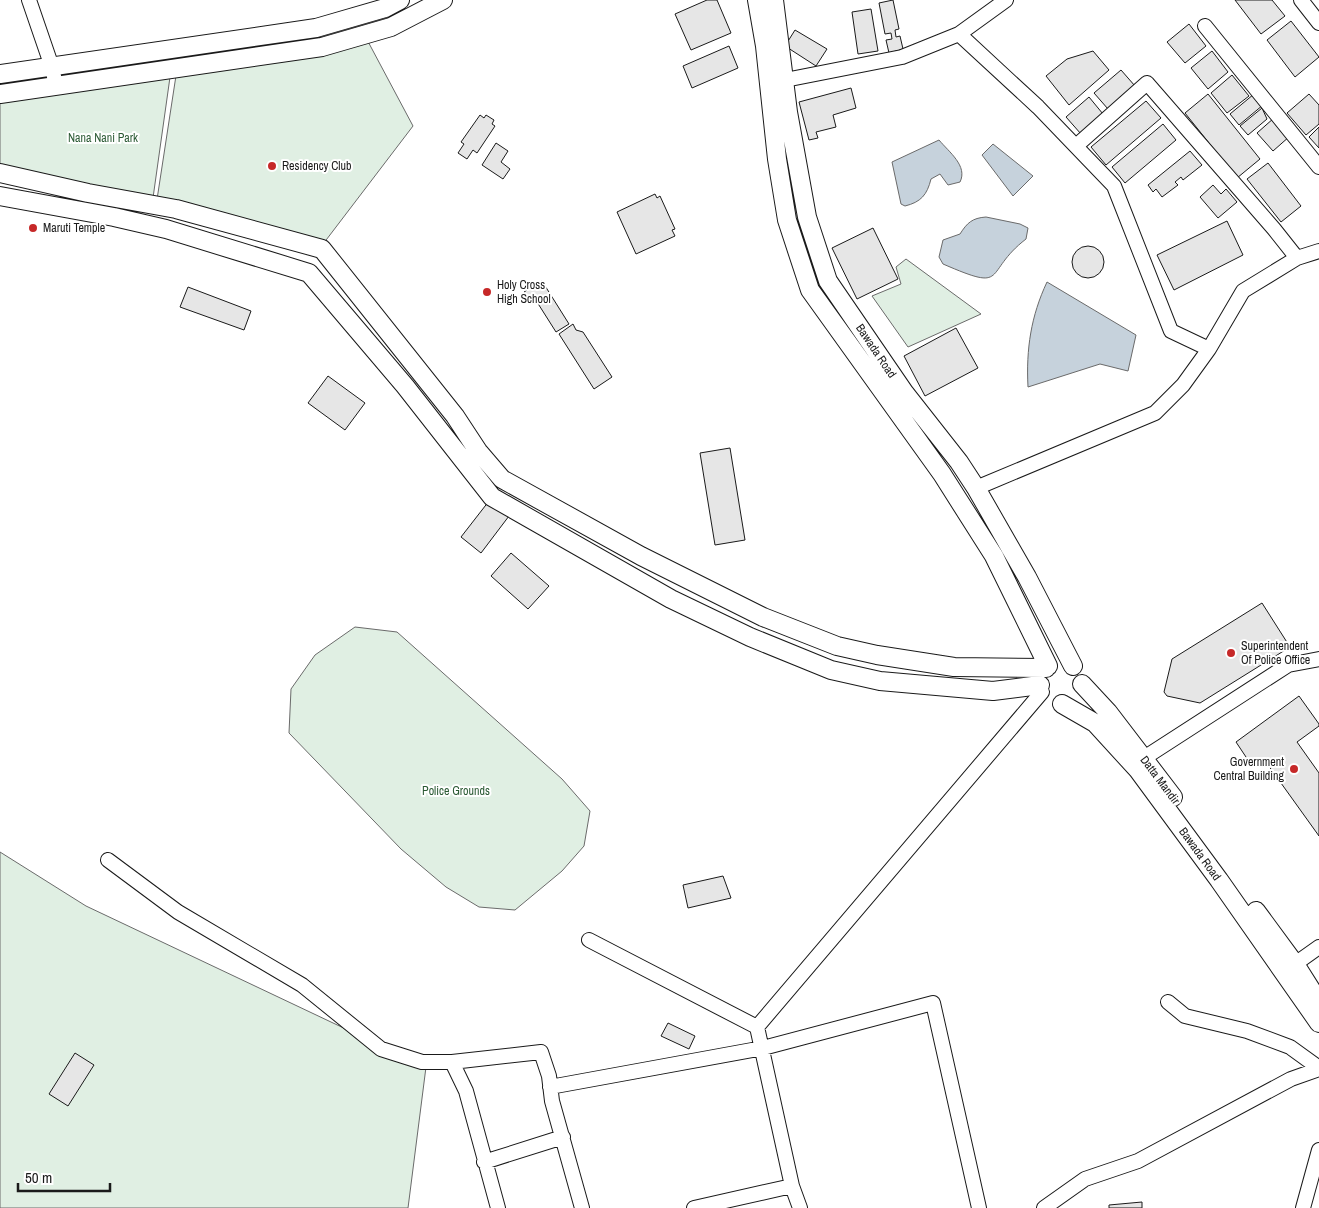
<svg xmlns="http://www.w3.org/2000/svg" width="1319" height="1208" font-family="'Archivo Narrow',sans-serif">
	<rect width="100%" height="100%" fill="#fff"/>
	<path fill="#e0efe3" stroke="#6a6a6a" d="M364,34L413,126L320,248L156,206L177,69Z
		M171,70L152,205L0,173V94Z
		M906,259L981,314L908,347L872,296L901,284L896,267Z
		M355,627L397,632L562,779L590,811L584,846L562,871L515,910L479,907L446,887L401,849L289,733L291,689L315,655Z
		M0,852L86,906L426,1067L408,1208H0Z"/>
	<path fill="#c6d2dc" stroke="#6a6a6a" d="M939,140C949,152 968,166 960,182L948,185L940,174L931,179C927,195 921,202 905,206L901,204L892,162Z
		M993,144L1033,176L1013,196L982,155Z
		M986,217L1020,224L1028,228L1026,239C982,273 1010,293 943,264L939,257L943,240L960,234C967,223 972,218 986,217Z
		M1047,282L1136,335L1128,371L1100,364L1028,387C1026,349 1031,316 1047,282Z"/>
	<path fill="#e6e6e6" stroke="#1a1a1a" d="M707,0H717L731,33L691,50L675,14Z
		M893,0L899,29L895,30L896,37L900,36L903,49L889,53L886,40L892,39L891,33L885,34L879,3Z
		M1235,0H1272L1285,16L1261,34Z
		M871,9L878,51L858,54L852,12Z
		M1291,21L1319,57L1295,77L1267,40Z
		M1189,24L1206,46L1185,63L1167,42Z
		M795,30L827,49L816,66L785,46Z
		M729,46L738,68L692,88L683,66Z
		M1093,51L1109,70L1069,105L1046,76L1067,59Z
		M1212,51L1228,72L1208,89L1191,68Z
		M1121,70L1135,86L1108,109L1094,93Z
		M1232,75L1249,96L1227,113L1211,93Z
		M851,88L856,108L833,115L836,127L816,132L818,138L809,140L799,102Z
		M1208,94L1260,159L1237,178L1185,113Z
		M1254,94L1263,105L1239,125L1230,114Z
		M1309,94L1319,105V124L1306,135L1287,113Z
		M1089,97L1103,114L1081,134L1066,117Z
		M1146,101L1161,118L1106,165L1091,147Z
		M1262,108L1267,119L1248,135L1240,126Z
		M480,115L484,118L486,115L494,120L492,124L495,126L477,153L473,150L467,159L458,153L464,144L461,142Z
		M1274,118L1290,136L1273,151L1257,133Z
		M1163,124L1176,140L1125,183L1112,167Z
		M1319,127V148L1309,137Z
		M496,143L508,151L501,162L510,169L503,179L482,165Z
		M1190,151L1202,165L1183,180L1181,177L1175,182L1178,185L1162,197L1156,189L1153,192L1148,185Z
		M1268,163L1301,206L1281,222L1247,179Z
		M1213,185L1221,194L1226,189L1237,202L1218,218L1200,197Z
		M655,194L657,198L660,196L675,229L672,230L675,236L636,254L617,212Z
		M1227,221L1243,255L1174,290L1157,255Z
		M873,228L898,279L857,299L832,248Z
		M1072 262a16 16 0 1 1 32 0a16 16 0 1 1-32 0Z
		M542,281L569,324L556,332L537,302L532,304L524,292Z
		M188,287L251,311L244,330L180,307Z
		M573,324L576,330L583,332L612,377L594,389L559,334Z
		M956,328L978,368L925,396L904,356Z
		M328,376L365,403L345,430L308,403Z
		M730,448L745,540L715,545L700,453Z
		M489,501L509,516L481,553L461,537Z
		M511,553L549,586L528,609L491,576Z
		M1262,603L1290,647L1200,703L1167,696L1164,692L1172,659Z
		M1299,696L1319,724V726L1297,742L1319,773V836L1263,758L1252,766L1236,742Z
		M723,876L731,898L688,908L683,885Z
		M668,1023L695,1036L689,1049L661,1036Z
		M75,1053L94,1065L68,1106L49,1094Z
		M1142,1202V1208H1109V1205Z"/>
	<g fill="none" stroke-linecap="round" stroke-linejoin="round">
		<defs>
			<path id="minor" d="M29,0L52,67L56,86
				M1301,0L1319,23
				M1205,26L1319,167
				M959,34L1038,107L1114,186L1171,331L1209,349
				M785,80L902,57L959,34L1006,0
				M1076,146L1147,83L1274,229L1297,258L1319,251
				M976,488L1155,413L1183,385L1209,349L1243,291L1297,258
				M1144,758L1288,665L1319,659
				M108,860L178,912L302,985L381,1049L422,1062H452L541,1052L549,1076L552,1101L582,1208
				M589,940L757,1027L792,1186L800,1208
				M1295,964L1319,947
				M1168,1002L1185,1016L1247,1031L1290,1047L1319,1068
				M757,1027L1042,692
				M452,1062L466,1091L498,1208
				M550,1087L763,1048L933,1003L979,1208
				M484,1162L563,1137
				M694,1208L792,1186
				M1044,1208L1085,1179L1138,1161L1291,1079L1319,1069
				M1303,1208L1319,1150"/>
			<path id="major" d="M757,0L765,46L777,159L787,220L810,290L942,474L994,556L1048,666
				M774,0L788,112L807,217L828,281L904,392L959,462L976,488L1027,577L1073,666
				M0,74L316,28L385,8L400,0
				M0,94L322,47L391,27L443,0
				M0,173L88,193L176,209L322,249L455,416L478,451L502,479L641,556L763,617L837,646L877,655L954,667L1046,668
				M0,196L114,217L166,229L309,273L405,386L492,497L671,599L750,637L831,670L880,681L993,691L1040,685
				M1082,684L1108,712L1173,797
				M1062,704L1095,723L1138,770L1219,880L1319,1023
				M1256,911L1295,964L1319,1002"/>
		</defs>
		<use href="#minor" stroke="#1a1a1a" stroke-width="16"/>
		<use href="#major" stroke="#1a1a1a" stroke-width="20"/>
		<use href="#minor" stroke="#fff" stroke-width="14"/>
		<use href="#major" stroke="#fff" stroke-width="18"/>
	</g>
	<g fill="#c62828" stroke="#fff" stroke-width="2">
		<circle cx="272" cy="166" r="5"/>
		<circle cx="33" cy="228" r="5"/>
		<circle cx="487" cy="292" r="5"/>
		<circle cx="1231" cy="653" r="5"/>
		<circle cx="1294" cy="769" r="5"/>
	</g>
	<g text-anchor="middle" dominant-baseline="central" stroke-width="4" stroke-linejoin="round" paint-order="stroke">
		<g font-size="12" fill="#2b5a34" stroke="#fff">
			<text x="103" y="138">Nana Nani Park</text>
			<text x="456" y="791">Police Grounds</text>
		</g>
		<g font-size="12" fill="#1a1a1a" stroke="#fff" text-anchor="start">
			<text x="282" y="166">Residency Club</text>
			<text x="43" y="228">Maruti Temple</text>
			<text x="497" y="285">Holy Cross<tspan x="497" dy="14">High School</tspan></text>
			<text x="1241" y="646">Superintendent<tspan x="1241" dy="14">Of Police Office</tspan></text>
			<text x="1284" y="762" text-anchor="end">Government<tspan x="1284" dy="14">Central Building</tspan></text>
		</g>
		<g font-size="12" fill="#1a1a1a" stroke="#fff">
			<text transform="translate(876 351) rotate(56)">Bawada Road</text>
			<text transform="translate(1160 780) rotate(53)">Datta Mandir</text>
			<text transform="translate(1200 854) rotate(54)">Bawada Road</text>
		</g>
	</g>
	<path d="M18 1183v8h92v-8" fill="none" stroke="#1a1a1a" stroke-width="2.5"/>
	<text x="25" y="1183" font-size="15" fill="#1a1a1a" stroke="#ffffff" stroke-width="4" paint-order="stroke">50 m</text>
</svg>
